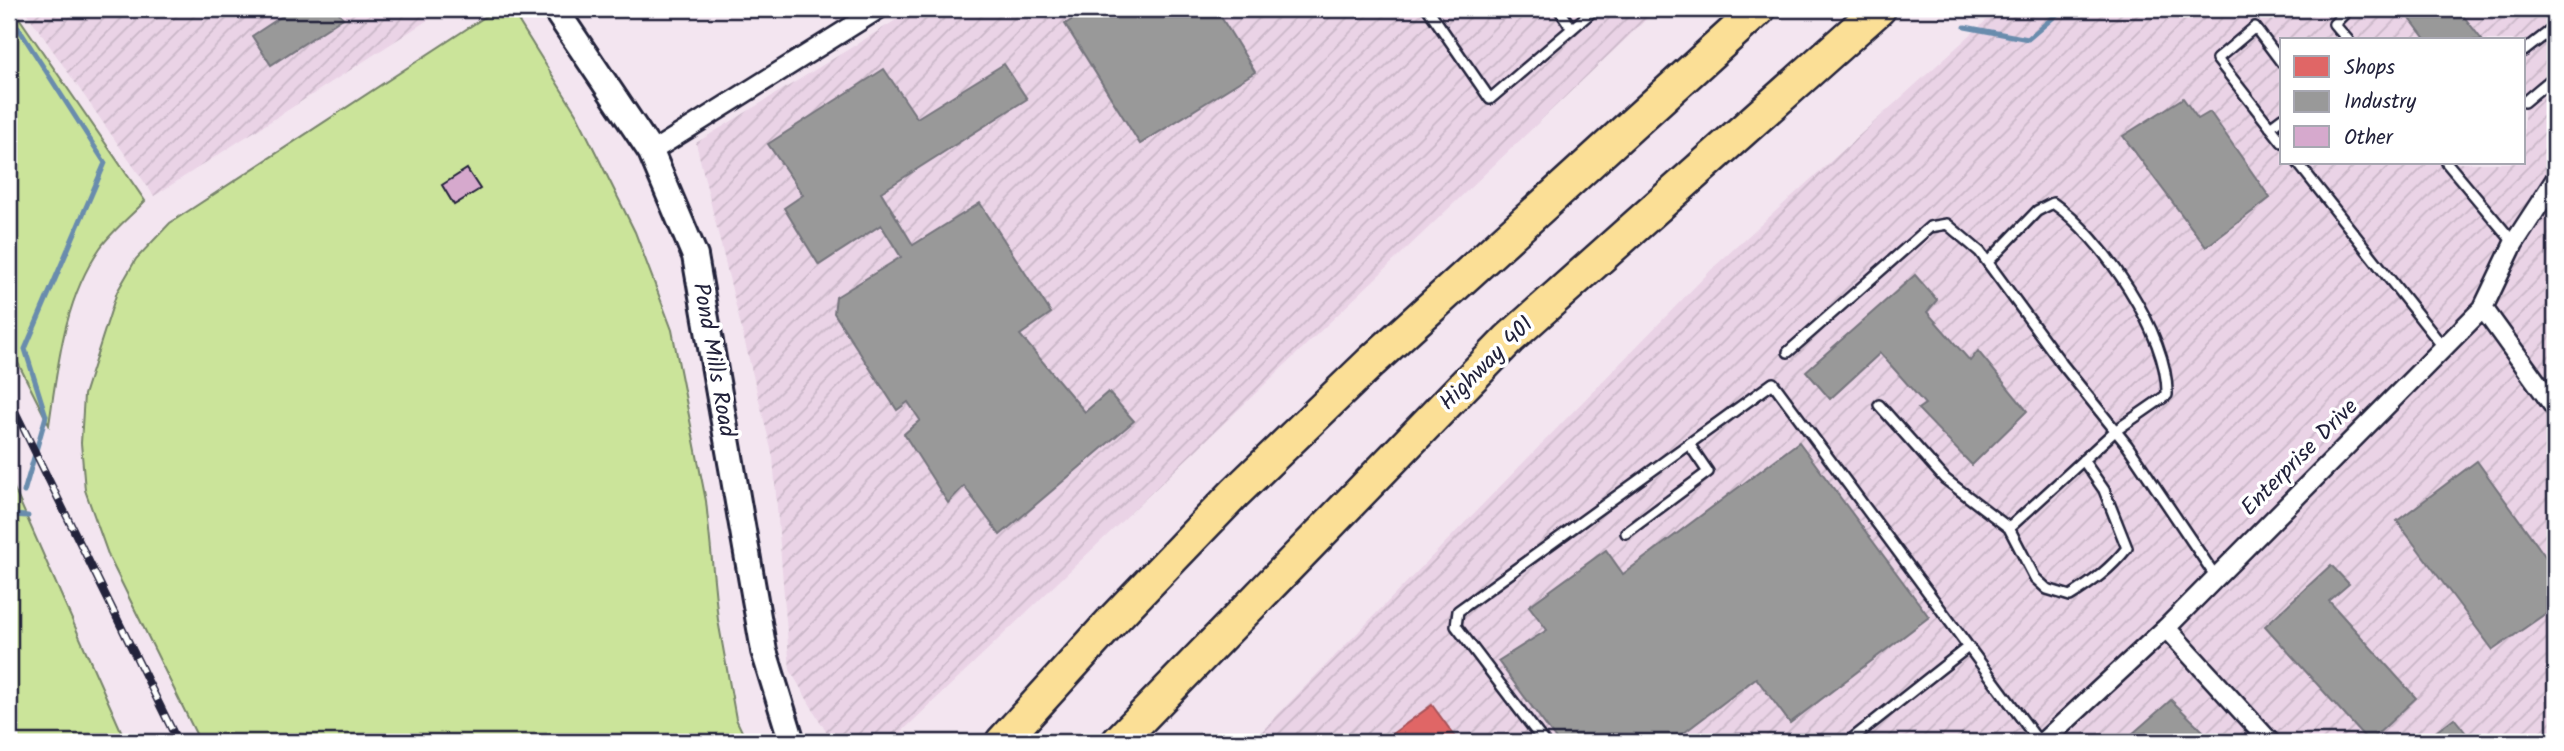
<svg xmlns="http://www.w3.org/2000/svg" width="2564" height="751" font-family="Kalam,sans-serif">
	<defs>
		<pattern id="industrial-furrows" width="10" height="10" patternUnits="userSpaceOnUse" patternTransform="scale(1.75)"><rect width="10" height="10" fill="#ead3e6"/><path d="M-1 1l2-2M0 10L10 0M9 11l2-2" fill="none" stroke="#c8b5c6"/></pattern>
	</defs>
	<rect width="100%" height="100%" fill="#f3e5f0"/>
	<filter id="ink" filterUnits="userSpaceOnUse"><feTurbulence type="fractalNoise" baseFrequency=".0143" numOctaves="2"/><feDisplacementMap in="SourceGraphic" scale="14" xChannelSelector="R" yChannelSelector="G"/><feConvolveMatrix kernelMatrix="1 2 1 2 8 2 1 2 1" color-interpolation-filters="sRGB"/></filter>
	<g filter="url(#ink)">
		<path fill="url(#industrial-furrows)" fill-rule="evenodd" d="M24,9H445L154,196Z
			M914,9H1657L891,742H832L790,670L773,457L696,143Z
			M1999,9H2555V742H1251L1715,266ZM2282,40H2524V163H2282Z"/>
		<path fill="#cbe49a" stroke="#76836a" stroke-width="2" d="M9,9H13L145,201C131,216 112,231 100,248C64,300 58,364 49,425L9,345Z
			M497,9H511L577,115L635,232L672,330L706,501L718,620L736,719L747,742H200L109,557L85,490L81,443L84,395L117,292L136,259L170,223Z
			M9,477L126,742H9Z"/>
		<path fill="#e06666" stroke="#a75259" stroke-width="2" d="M1432,705L1459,742H1381Z"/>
		<path fill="#999" stroke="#75757d" stroke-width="2" d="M293,9H336L343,18L271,65L252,36Z
			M1089,9H1216L1255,72L1140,144L1065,24Z
			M2413,9H2458L2482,40H2426L2406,13Z
			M1004,64L1027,99L881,192L913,245L980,203L1051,313L1020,335L1085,412L1108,392L1134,421L1000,535L964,486L948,503L904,434L920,420L908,402L897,410L834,313L836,297L901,257L881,225L819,265L784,208L803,195L768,144L884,69L917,118Z
			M2183,98L2198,119L2210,112L2270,198L2206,247L2123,136Z
			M1915,275L1937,300L1927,312L1970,361L1978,351L2027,411L1972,465L1918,409L1925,404L1880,353L1830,399L1806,371Z
			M1799,442L1929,617L1790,723L1756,678L1672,742H1558L1498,661L1547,630L1529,606L1606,550L1623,574Z
			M2477,461L2555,570V607L2493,650L2397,521Z
			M2331,565L2349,584L2329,601L2416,698L2369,742L2265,626Z
			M2171,700L2203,731L2188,742H2123Z
			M2454,718L2473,742H2423Z"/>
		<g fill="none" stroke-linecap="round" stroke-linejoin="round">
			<path stroke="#698cad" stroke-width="5" d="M17,26L105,163L25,349L46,416L24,492
				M1965,27L2028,39L2063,9
				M9,515L28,516"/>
		</g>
		<path fill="#d6a9cd" stroke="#22223b" stroke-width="2" d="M467,169L480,189L454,205L442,185Z"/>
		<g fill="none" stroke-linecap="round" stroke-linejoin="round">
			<defs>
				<path id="service" d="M1428,9L1490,99L1595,9
					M1559,9L1572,29
					M2546,9L2555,20
					M2348,40L2334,24L2349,9
					M2524,51L2555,27
					M2282,63L2255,27L2217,59L2282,142
					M2524,102L2555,76
					M2270,127L2282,118
					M2298,163L2444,348
					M2447,163L2514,243
					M1788,352L1930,227L1947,224L1980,252L2062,364L2127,445L2216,577
					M1879,405L1945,479L2009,528L2115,431L2167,395C2169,335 2102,237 2053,203L2037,211L1988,262
					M2009,528L2035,578L2047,589L2070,596C2093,582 2110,569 2127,548L2104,490L2083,460
					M1626,533L1708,472L1689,444
					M1544,742L1456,626L1458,611L1773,383L2039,742
					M1848,742L1968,647"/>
				<path id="minor" d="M651,152L879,9
					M2483,308L2555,408
					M2166,628L2270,742
					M2043,742L2166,628L2483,308L2514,243L2555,180"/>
				<path id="secondary" d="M555,9L651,152L695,256L764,651L792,742"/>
				<path id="motorway" d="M1002,742L1113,620L1235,493L1371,362L1759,9
					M1118,742L1509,339L1879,9"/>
			</defs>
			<use href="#service" stroke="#22223b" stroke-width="14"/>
			<use href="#minor" stroke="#22223b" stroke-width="23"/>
			<use href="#secondary" stroke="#22223b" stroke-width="30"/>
			<use href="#motorway" stroke="#22223b" stroke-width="37"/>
			<use href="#service" stroke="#fff" stroke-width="9"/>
			<use href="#minor" stroke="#fff" stroke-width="18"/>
			<use href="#secondary" stroke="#fff" stroke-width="24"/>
			<use href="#motorway" stroke="#fbdf96" stroke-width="32"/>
			<defs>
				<path id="rail" d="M9,399L178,742"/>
			</defs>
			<use href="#rail" stroke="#22223b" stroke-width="8"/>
			<use href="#rail" stroke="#fff" stroke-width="5" stroke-dasharray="16" stroke-linecap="butt"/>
		</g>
	</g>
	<g text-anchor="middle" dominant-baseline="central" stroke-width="7" stroke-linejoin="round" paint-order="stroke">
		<g font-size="23" fill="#22223b" stroke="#fff">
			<text transform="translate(713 360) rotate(80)">Pond Mills Road</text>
			<text transform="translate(1487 364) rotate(-45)">Highway 401</text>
			<text transform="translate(2300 458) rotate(-45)">Enterprise Drive</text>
		</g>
	</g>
	<rect width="2564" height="751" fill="none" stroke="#fff" stroke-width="35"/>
	<rect x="18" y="18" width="2529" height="716" fill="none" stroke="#22223b" stroke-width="2.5" filter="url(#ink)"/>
	<rect x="2280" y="38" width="245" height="126" fill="#ffffff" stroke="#a7a7b1" stroke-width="2"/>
	<rect x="2294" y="56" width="35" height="21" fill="#e06666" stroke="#a7a7b1" stroke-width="2"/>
	<text x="2344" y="74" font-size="21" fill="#22223b">Shops</text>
	<rect x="2294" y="91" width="35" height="21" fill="#999999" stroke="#a7a7b1" stroke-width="2"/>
	<text x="2344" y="108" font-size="21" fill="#22223b">Industry</text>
	<rect x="2294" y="126" width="35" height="21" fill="#d6a9cd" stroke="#a7a7b1" stroke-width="2"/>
	<text x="2344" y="144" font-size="21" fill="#22223b">Other</text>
</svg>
